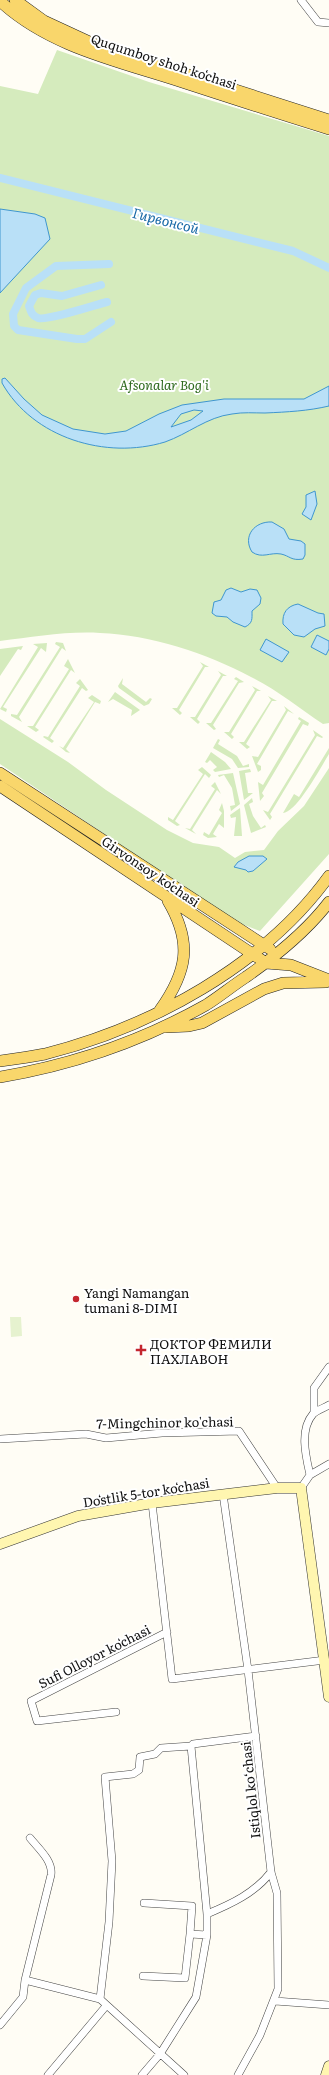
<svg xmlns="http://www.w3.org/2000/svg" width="329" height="2075" font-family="Literata,serif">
	<rect width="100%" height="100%" fill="#fffdf5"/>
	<path fill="#d5ebbd" d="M57,50L149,82L329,136V723L323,724C299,708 277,690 251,677C206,653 151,635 100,633C67,631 33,637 0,641V86L38,94Z
		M56,642L63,643L66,651L62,648L19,717L22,722L11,716V714L17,715L60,647L55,644Z
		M47,643L46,652L41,648L3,707L7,709L6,712L0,709L38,647L33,644Z
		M23,646L21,650L18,649L0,676V649Z
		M68,659L75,673L71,670L35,727L39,730L36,732L27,726H33L69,669L64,666Z
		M200,662L209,667H205L179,710L182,713L180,715L172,708H177L203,666Z
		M218,671L227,676H223L197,719L200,722L198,724L190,717H195L221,675Z
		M236,677L244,682L239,683L213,725L216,729L214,730L206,723H211L238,681L234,679Z
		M123,678L122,684L146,702L150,698L152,699L149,704L144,706L119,688L118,686Z
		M80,679L88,690L86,691L82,688L50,738L54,741L52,743L43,737L44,736L48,737L80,686L76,683Z
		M252,686L261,691H257L231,734L234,737L232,739L224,732H229L255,690Z
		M115,692L140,710L131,716L132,710L113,699L108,702Z
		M92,695L101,701L100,704L95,702L66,749L70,753L66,752L59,746L63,748L94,702L88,698Z
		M268,696L277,701H272L246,744L250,747L247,749L239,742H244L271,700Z
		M284,706L294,714L288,711L257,764L261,766V770L258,772L252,756L258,757L286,710Z
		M299,717L309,723L308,726L303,724L262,793L264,796L260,801L258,782L263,785L301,721L298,719Z
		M0,719L68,762L106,790L167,830L193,843L219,847L235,858L245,852L264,850L278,831L304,806L329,768V854L260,931L234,921L0,764Z
		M313,730L323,737L322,738L317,736L270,814L272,817L270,820L263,810L268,812L315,735Z
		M218,739L220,740L218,744L237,756L243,766L249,764V767L238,768L232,759L213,748Z
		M329,748V754C321,767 297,812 283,813L294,794L299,797Z
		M211,752L225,762L231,769L215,772L213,770L217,767L210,760L207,763L205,762Z
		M202,767L211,775L209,778L205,774L175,821L180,825L177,826L168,820V817L173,820L203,774L198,770Z
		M250,769L251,772L245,773L248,793H253L244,800L239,771Z
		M233,773L240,804L231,811L230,806L235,805L232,788L224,775L219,777L218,775Z
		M215,782L221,794L217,790L192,830L196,834L185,828L190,829L215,789L211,786Z
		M252,798L253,802L249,804L253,816L261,828L265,825L266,827L251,833L244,805Z
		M222,803L224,811V828L219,824L213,834L217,837L208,838L203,835L204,832L209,835L222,813L219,810Z
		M240,808L242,836H234L236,817L231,818L230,815Z"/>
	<path fill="#e6f2cf" d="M10,1317H21L22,1336L11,1337Z"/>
	<path fill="#b9e0f7" stroke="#3f96cf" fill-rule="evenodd" d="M0,209L35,214L45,218L50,239L0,293Z
		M5,378L24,399L42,415L73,429L105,434L126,431L159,414L182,405L224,399H304L329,386V406C308,411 287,412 265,413C254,413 243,412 232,414C207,417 188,434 165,442C106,460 33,438 2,383V379ZM194,410L203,411L191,420L171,427L181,414Z
		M315,491L317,504L311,520L302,514L306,507V495Z
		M272,522L284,529L289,539L301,541L305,544V555L303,559C291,561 290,556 281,554C270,552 262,559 252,552C242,536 255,521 272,522Z
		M231,588L241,592L250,589L257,590L261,598L260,604L252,611C252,619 253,623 245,627L233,622L227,617L216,616L212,613L214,602L221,600L226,590Z
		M298,604L318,613L324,614L325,626L315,629L304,637L294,635L283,624C282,613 287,606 298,604Z
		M317,635L329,641V649L326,655L311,647Z
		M266,639L289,652L282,662L260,650Z
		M249,856H263L267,859L253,871L248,872L246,870L234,867L238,862Z"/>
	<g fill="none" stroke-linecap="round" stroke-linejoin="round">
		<path stroke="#b9e0f7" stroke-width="8" d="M0,178L293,251L329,268
			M109,264L56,266L26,288L13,314L14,326L18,330L77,339H85L111,322
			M101,285L62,296L41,293L35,295L29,306C31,312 32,316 38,318C47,321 95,305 107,302"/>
		<defs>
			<path id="street" d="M301,0L318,22L329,23
				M314,1413V1388L329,1367
				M0,1439L86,1434L106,1438L162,1433L239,1431L277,1488
				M310,1475L329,1464
				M301,1488L310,1475C306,1457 299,1430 313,1414C317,1410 324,1408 329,1405
				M223,1494L248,1670L271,1872L277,1893L278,1989L260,2035L238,2075
				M152,1503L172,1679L325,1660
				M116,1712L37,1721L31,1701L167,1632
				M144,1903L192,1906L190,1934
				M207,1914C231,1904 255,1893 271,1872
				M143,1976L185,1978L190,1934L207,1935
				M25,1980L100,1999L109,1922L112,1861L105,1777L133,1774L139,1770L140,1757L155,1754L161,1748L191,1746
				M100,1999L184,2075
				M275,2001L329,2005
				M0,2025L23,1997L25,1980L51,1875C53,1861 39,1849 30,1838
				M48,2075L106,2006
				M142,2075L160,2054L196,1997L207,1935V1914L191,1746L193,1744L256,1736"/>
			<path id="secondary" d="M0,1544L78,1516L152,1503L277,1488H301L329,1697
				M326,2075L329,2066"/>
			<path id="primary" d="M15,0L44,21L98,46L329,120
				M0,1C47,45 113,60 173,79C225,96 277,113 329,129
				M0,773L270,949
				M0,786L266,963L291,965L329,980
				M160,1010C187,972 193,943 168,901
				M167,1027L189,1026L202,1023L264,989L283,983L326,982
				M0,1061C15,1059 30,1057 45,1054C151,1027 264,966 329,876
				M0,1077C72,1065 142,1041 206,1005C219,997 232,986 246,977C276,956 306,932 329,902"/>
		</defs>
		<use href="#street" stroke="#444" stroke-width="8"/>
		<use href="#secondary" stroke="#333" stroke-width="11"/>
		<use href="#primary" stroke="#222" stroke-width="12"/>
		<use href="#street" stroke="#fff" stroke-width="7"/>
		<use href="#secondary" stroke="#fff6b0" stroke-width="10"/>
		<use href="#primary" stroke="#f9d66b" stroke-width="11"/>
	</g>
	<g fill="#c4262e" stroke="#fff" stroke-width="1.5">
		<circle cx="76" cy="1299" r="4"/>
		<path d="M139 1344h4v4h4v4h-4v4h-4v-4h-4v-4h4z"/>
	</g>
	<g text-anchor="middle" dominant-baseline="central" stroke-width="4" stroke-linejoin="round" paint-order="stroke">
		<g font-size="13" fill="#111" stroke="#fff">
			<text transform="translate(164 61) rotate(18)">Ququmboy shoh koʻchasi</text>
			<text transform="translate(151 871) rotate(34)">Girvonsoy koʻchasi</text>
			<text transform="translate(165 1422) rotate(-1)">7-Mingchinor ko'chasi</text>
			<text transform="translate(146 1492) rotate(-9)">Doʻstlik 5-tor koʻchasi</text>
			<text transform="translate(94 1656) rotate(-27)">Sufi Olloyor koʻchasi</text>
			<text transform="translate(250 1790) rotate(-96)">Istiqlol ko‘chasi</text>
		</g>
		<g font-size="13" font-style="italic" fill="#2f6b1f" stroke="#fff">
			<text x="164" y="384">Afsonalar Bog'i</text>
		</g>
		<g font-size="13" fill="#111" stroke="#fff" text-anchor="start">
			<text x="84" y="1292">Yangi Namangan<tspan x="84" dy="15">tumani 8-DIMI</tspan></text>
			<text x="150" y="1343">ДОКТОР ФЕМИЛИ<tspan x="150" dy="15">ПАХЛАВОН</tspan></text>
		</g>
		<g font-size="14" font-style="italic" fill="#1768a6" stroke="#fff">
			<text transform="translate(166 220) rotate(14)">Гирвонсой</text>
		</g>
	</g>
</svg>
